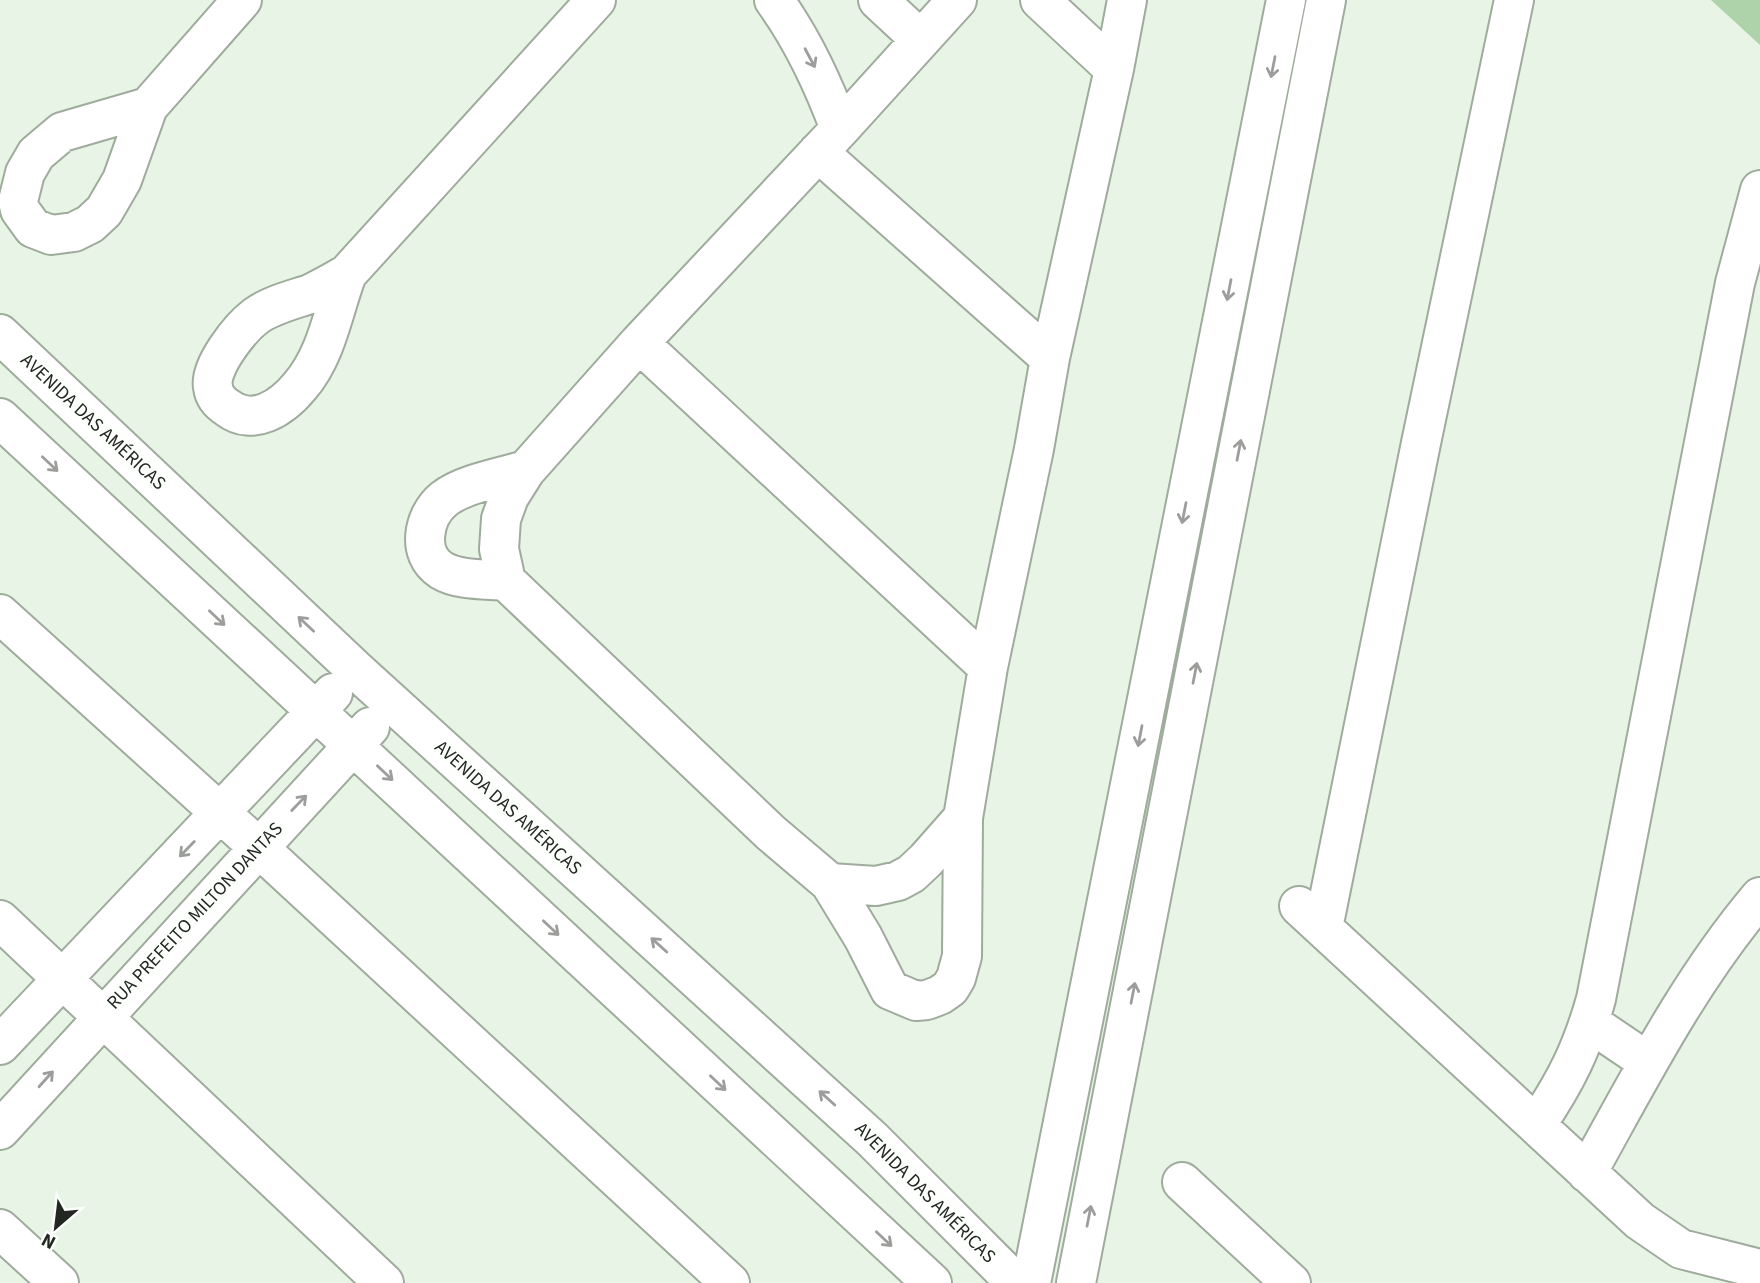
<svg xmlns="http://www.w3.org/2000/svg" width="1760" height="1283" font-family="'Source Sans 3',sans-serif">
	<rect width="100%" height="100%" fill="#e8f5e6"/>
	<path fill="#aed3aa" d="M1711,0H1760V45Z"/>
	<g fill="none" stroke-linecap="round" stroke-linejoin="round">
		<defs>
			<path id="minor" d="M774,0C803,40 823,83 840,129
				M878,0L920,39
				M957,0L840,129L639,343L526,470L509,497L501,519L499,549L506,581L771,833L830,883L876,886L898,881L911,874L926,860L963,818
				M1040,0L1114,69
				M148,107L62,132L36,154L25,173L18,201L20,210L33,228L51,235L74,232L90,224L104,211L122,180L148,107L242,0
				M818,152L1050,358
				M347,274C333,311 327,355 300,386C282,408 253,427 228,408C220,403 214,396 213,387C209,367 240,328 256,316C271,305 292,300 310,294C323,288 335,281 347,274L596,0
				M0,334L356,670L872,1139L1016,1283
				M639,343L988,667
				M0,418L932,1283
				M506,581C486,579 459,581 441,570C416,554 423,516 444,499C463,484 502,477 526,470
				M0,614L258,847L730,1283
				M830,883L863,937L890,990L916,1001L927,1000L940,995L950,988L956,978L962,956L963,818L988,667L1034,449L1050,358L1114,69L1127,0
				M1299,906L1640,1221L1681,1249L1760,1269
				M0,920L384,1283
				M1323,928L1421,443L1514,0
				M1589,1022L1648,1062
				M0,1045L333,693
				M1537,1124C1566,1081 1582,1049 1596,999L1735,283L1760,190
				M0,1130L370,727
				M1587,1173C1640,1078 1689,981 1760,897
				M1182,1182L1291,1283
				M0,1229L59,1283
				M1031,1283L1286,0
				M1076,1283L1326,0"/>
		</defs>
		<use href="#minor" stroke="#9fab9d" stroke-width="42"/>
		<use href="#minor" stroke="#fff" stroke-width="38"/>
	</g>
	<defs><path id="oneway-shaft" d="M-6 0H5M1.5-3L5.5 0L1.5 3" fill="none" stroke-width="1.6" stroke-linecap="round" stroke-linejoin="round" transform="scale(1.75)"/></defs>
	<g stroke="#9c9e9b">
		<use href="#oneway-shaft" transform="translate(810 58) rotate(62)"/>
		<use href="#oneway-shaft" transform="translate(1273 67) rotate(101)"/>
		<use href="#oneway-shaft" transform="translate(1229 290) rotate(101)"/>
		<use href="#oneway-shaft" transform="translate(1239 450) rotate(-79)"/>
		<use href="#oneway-shaft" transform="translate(50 464) rotate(43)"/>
		<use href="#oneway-shaft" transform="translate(1184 513) rotate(101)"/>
		<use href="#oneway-shaft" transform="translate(217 618) rotate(43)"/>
		<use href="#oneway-shaft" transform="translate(306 624) rotate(-137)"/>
		<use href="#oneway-shaft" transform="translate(1195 673) rotate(-79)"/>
		<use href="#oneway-shaft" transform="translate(1140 736) rotate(101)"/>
		<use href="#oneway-shaft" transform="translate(385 773) rotate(43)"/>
		<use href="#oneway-shaft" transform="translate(299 803) rotate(-46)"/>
		<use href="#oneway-shaft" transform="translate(187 849) rotate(134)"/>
		<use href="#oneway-shaft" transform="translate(551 928) rotate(43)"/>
		<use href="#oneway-shaft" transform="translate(659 945) rotate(-138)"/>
		<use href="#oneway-shaft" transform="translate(1133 993) rotate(-79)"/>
		<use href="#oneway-shaft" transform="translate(46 1079) rotate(-48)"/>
		<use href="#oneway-shaft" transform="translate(718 1083) rotate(43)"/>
		<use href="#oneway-shaft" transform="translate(827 1098) rotate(-138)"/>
		<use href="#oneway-shaft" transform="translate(1089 1216) rotate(-79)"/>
		<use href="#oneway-shaft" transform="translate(884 1239) rotate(43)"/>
	</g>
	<g text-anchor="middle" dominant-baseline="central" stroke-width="7" stroke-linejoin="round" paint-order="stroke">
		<g font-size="19" fill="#222721" stroke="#fcfffc">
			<text transform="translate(93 422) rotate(43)">AVENIDA DAS AMÉRICAS</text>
			<text transform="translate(508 808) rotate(42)">AVENIDA DAS AMÉRICAS</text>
			<text transform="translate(195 916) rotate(-47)">RUA PREFEITO MILTON DANTAS</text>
			<text transform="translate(925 1193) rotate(45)">AVENIDA DAS AMÉRICAS</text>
		</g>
	</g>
	<g transform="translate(56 1227) rotate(208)" stroke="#fcfffc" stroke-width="5" paint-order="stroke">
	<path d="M0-5L12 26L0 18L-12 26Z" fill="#222721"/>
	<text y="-10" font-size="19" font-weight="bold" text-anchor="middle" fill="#222721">N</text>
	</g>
</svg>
